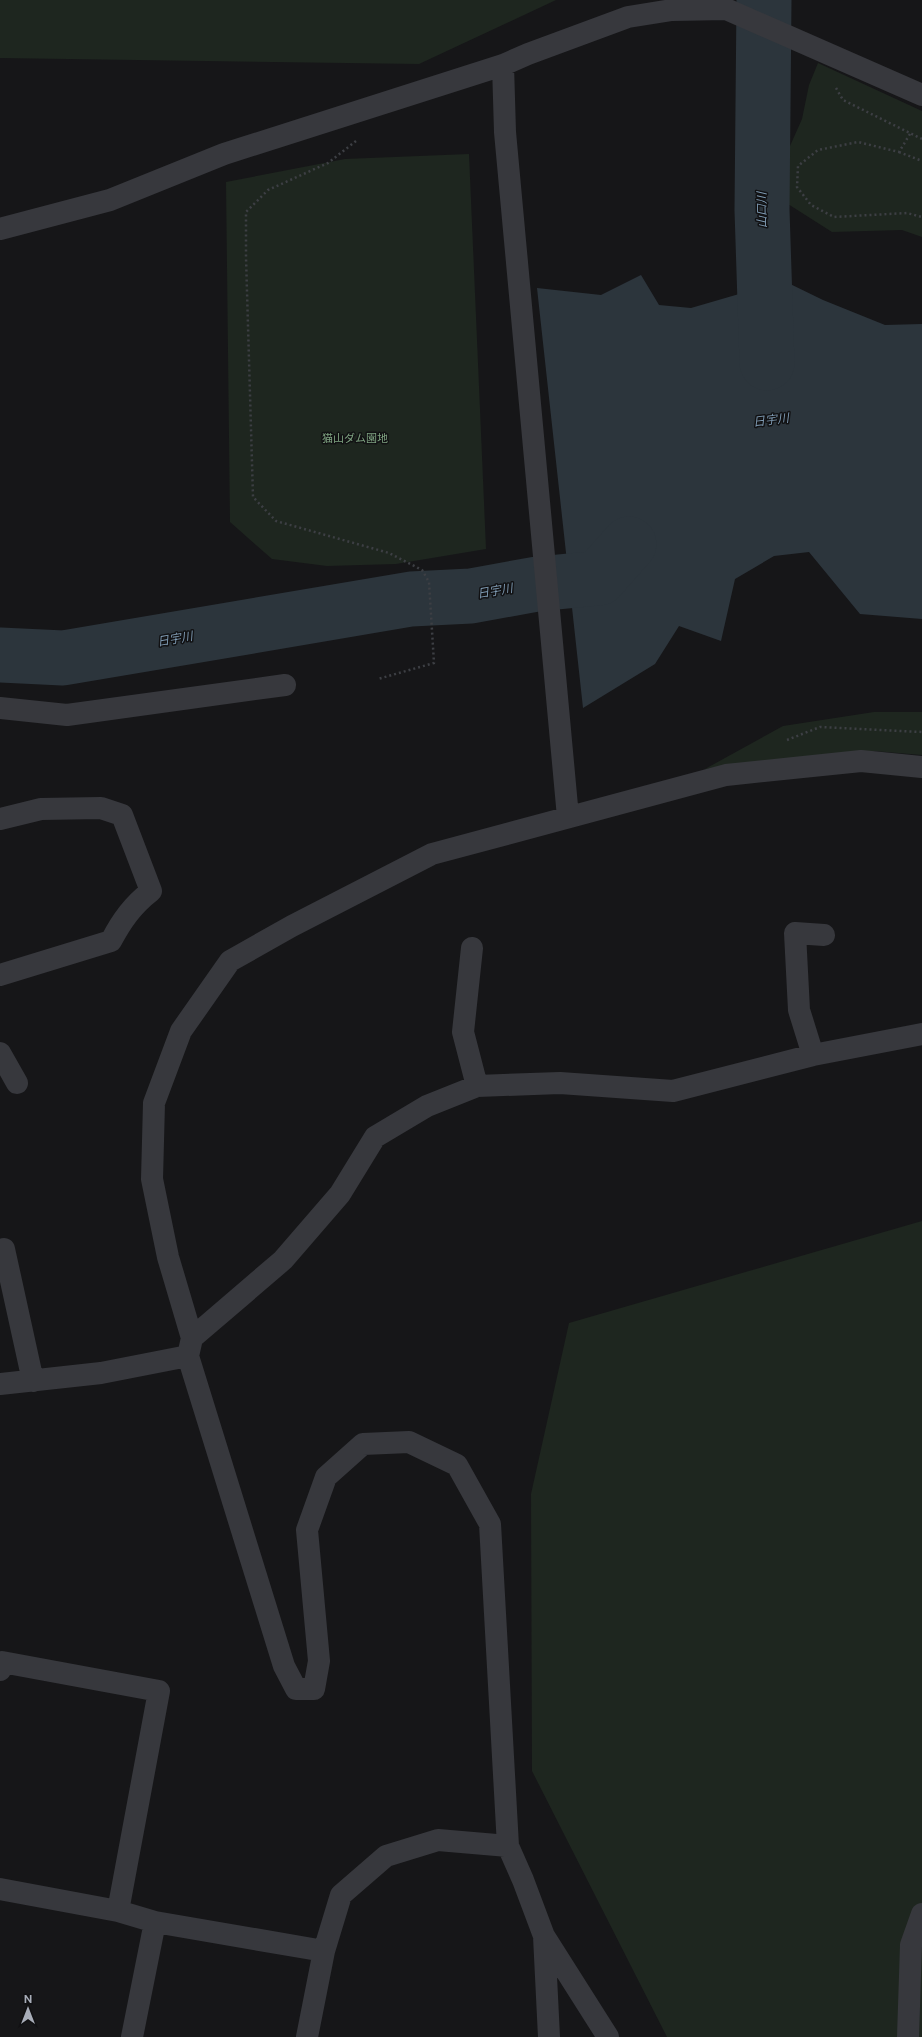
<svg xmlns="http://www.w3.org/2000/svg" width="922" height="2037" font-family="'Public Sans','Noto Sans JP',sans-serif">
	<rect width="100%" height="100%" fill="#161618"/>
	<path fill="#1e261f" d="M0,0H556L419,64L0,58Z
		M818,63L922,111V237L902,230L832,232L788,204L782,164L802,119L809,85Z
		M469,154L486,549L396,564L327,566L272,559L230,522L226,182L345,159Z
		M874,712H922V755L874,751L705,769L783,726Z
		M922,1221V2037H667L532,1771L531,1494L569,1323Z"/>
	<path fill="#2c353c" d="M641,275L659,305L691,308L784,281L823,300L885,325L922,324V619L860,614L809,552L774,556L735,579L721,641L679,626L655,664L583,708L537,288L601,295Z"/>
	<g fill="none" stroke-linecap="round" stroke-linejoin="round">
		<path stroke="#2c353c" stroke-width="55" d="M764,0L762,210L767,363
			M0,655L63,658L411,599L471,596L537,584L599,578L629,544"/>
		<path stroke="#3d3f44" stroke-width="2.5" stroke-dasharray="2 3" stroke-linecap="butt" d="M836,88L843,100L922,139
			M910,134L899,152L858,142L818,150L798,166L797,187L811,205L834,217L907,213L922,217
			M356,141L328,163L268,190L246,212V257L253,497L276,521L389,553L422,570L429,582L434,663L378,679
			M899,152L922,161
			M787,740L820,727L922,732"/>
		<path stroke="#37383d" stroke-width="22" d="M503,65L505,132L568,817
			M0,229L110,200L224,154L503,65L528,54L628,17L672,10L726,9L922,95
			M0,708L67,715L285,685
			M0,819L41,809L101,808L122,815L151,891C133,905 122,920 111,941L0,975
			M472,948L463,1032L477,1086
			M0,1053L17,1083
			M813,1055L799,1010L795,933L824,935
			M4,1249L33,1381
			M192,1338L283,1260L340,1194L375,1137L427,1106L477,1086L560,1083L673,1091L813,1055L922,1034
			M0,1384L101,1373L188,1356
			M0,1670L2,1662L159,1691L118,1911L155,1922L324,1951
			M0,1889L118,1911
			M544,1936L549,2037
			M132,2037L155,1922
			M307,2037L324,1951L341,1895L386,1856L438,1840L508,1846
			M608,2037L544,1936L523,1880L508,1846L490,1524L457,1465L409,1442L363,1444L326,1477L307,1530L319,1661L314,1689H296L284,1666L188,1356L192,1338L168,1257L152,1179L154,1103L181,1031L230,961L292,926L432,854L726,775L861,761L922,767"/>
		<path stroke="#37383d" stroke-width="22" d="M908,2037L911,1945L922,1914"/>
	</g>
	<g text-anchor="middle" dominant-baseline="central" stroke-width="3" stroke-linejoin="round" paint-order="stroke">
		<g font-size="11" fill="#7fa381" stroke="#111113">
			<text x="355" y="438">猫山ダム園地</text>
		</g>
		<g font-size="12" font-style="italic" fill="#7f9bb3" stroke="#111113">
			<text transform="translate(762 210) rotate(-91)">山口川</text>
			<text transform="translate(771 420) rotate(-7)">日宇川</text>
			<text transform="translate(495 591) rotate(-10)">日宇川</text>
			<text transform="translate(175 639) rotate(-10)">日宇川</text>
		</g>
	</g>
	<g transform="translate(28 2009)" stroke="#111113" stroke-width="3" paint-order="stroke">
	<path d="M0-3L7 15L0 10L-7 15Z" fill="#a8adb8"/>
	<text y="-6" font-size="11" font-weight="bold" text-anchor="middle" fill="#a8adb8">N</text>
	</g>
</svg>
